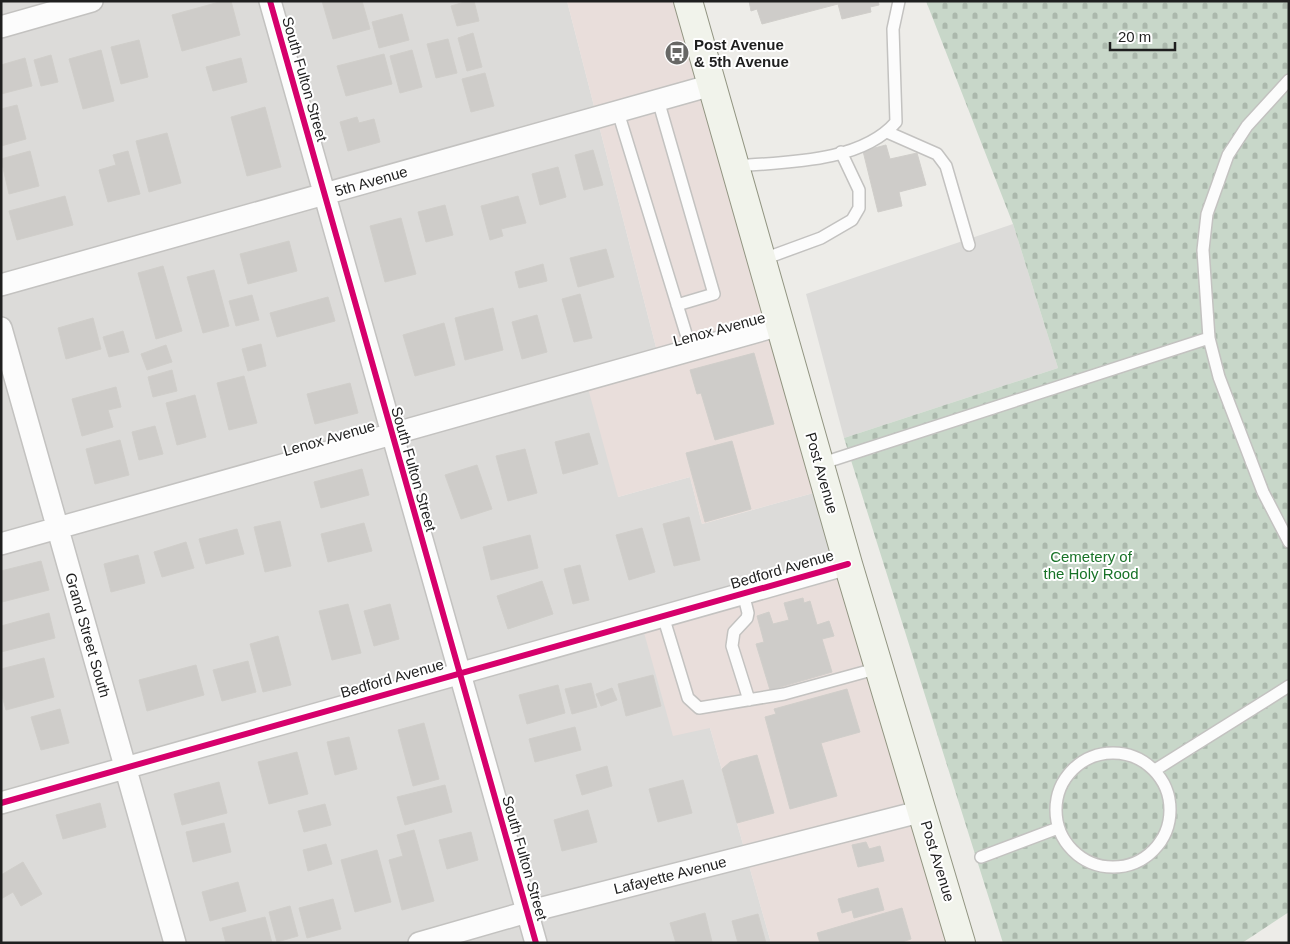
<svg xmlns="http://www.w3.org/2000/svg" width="1290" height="944" font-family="Helvetica,sans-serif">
	<defs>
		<pattern id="cemetery-stones" width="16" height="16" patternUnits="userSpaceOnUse" patternTransform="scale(1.25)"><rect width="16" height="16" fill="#c8d7c9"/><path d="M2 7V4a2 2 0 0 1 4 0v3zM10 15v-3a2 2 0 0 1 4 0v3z" fill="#abb8ac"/></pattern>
	</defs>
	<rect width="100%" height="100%" fill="#edece8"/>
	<path fill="#dcdbd9" d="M1,1H567L658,355L618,497L690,477L702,524L828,489L855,564L710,728L771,943H1Z
		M1013,224L1058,368L844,438L806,294Z"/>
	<path fill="#e9dedb" d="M567,1H689L828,489L702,524L690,477L618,497L584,374L658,355Z
		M855,564L968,943H771L710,728L673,736L641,622Z"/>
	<path fill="url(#cemetery-stones)" d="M926,1H1289V912L1242,943H1003L844,438L1058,368L1013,224Z"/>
	<path fill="#ceccc9" stroke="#d0ceca" d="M223,1H231L240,35L182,51L172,15Z
		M322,1H362L370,29L333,39Z
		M468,1H474L479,21L457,26L451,6Z
		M749,1H878L879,5L870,7L871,12L842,19L838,4L762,24L757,9L751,11Z
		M402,14L409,40L379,48L372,22Z
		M473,33L482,67L467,71L458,38Z
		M448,39L457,73L436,78L427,44Z
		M139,40L148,77L121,84L111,47Z
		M101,50L114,101L83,109L69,59Z
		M412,50L422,87L400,93L390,56Z
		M384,54L392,84L346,96L337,66Z
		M51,55L58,82L41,86L34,60Z
		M25,58L32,86L1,94V65Z
		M241,58L247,82L213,91L206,67Z
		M485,73L494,106L471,112L462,79Z
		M17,105L26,139L1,146V109Z
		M265,107L281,167L247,176L231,117Z
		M357,117L359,123L374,119L380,142L348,151L340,122Z
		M167,133L181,183L149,192L136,141Z
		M886,145L890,159L917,153L926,185L899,192L902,206L878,212L863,151Z
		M593,150L603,185L584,190L575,155Z
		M30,151L39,186L9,194L1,159Z
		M128,151L140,194L108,202L99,170L116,165L113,155Z
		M558,167L566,197L540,205L532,174Z
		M65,196L73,225L17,240L9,211Z
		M518,196L526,223L501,229L503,236L490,240L481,206Z
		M445,205L453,235L426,242L418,212Z
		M401,218L416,274L385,282L370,226Z
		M289,241L297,271L248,284L240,254Z
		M606,249L614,277L578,287L570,258Z
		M543,264L547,281L519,288L515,272Z
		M163,266L182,331L156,339L138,273Z
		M214,270L229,326L203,333L187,277Z
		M580,294L592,338L574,342L562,299Z
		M252,295L259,320L236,326L229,301Z
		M328,297L335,321L277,337L270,313Z
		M493,308L503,350L465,360L455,318Z
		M537,315L547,352L522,359L512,322Z
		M93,318L101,349L66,359L58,328Z
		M444,323L455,365L415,376L403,335Z
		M123,331L129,352L109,357L103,337Z
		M261,344L266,366L248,371L242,349Z
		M166,345L172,362L147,370L141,354Z
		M754,353L774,424L715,440L701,393L697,394L690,370Z
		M172,370L177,391L153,397L148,377Z
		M244,376L257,423L229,430L217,383Z
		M350,383L358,413L315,424L307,394Z
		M116,387L121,407L108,410L113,427L82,436L72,399Z
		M195,395L206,437L177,445L166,403Z
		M155,426L163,454L139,460L132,432Z
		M589,433L598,464L563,474L555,442Z
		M120,440L129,475L95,484L86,449Z
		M732,441L751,509L705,522L686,453Z
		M525,449L537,493L508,501L496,456Z
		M477,465L492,509L461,519L445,475Z
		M362,469L369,495L321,508L314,482Z
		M689,517L700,560L674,566L663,524Z
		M280,521L291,566L265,572L254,527Z
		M364,523L372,551L328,562L321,534Z
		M642,528L655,572L629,580L616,535Z
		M237,529L244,554L206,564L199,539Z
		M530,535L538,568L491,580L483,547Z
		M186,542L194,568L162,577L154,552Z
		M138,555L145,583L111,592L104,564Z
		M41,561L49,590L2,602L1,571Z
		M580,565L589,600L573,604L564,569Z
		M542,581L553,614L508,629L497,596Z
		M803,598L804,603L810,601L817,625L829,621L834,636L822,639L832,672L770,690L756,644L764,642L757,616L769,612L773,624L789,620L784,603Z
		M348,604L361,653L332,660L319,611Z
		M390,604L399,639L374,646L364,611Z
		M49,613L55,638L1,652V626Z
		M278,636L291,685L263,692L250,644Z
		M44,658L54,697L6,710L1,692V669Z
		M248,661L256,692L222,701L213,670Z
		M196,665L204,695L147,711L139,680Z
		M653,675L661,706L626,716L618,684Z
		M591,683L597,707L572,714L565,689Z
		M558,685L565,713L527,724L519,695Z
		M612,688L617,700L601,706L596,694Z
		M847,689L860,732L821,743L837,796L790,809L765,717L776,714L774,709Z
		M60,709L69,743L41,750L31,717Z
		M424,723L439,779L413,786L398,730Z
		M575,727L581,750L535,762L529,739Z
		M349,737L357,769L335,775L327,742Z
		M297,752L308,794L269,804L258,762Z
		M757,755L774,813L737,823L722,769L730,762Z
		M607,766L612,786L582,795L576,775Z
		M683,780L692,813L658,822L649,789Z
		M219,782L227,813L182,825L174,794Z
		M445,785L452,812L405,825L397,797Z
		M100,803L106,827L63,839L56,815Z
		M325,804L331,825L304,832L298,811Z
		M588,810L597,842L562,851L554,820Z
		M224,823L231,852L193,862L186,832Z
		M414,830L434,901L402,910L389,860L403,856L397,835Z
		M471,832L478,860L447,869L439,840Z
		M866,842L869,849L880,846L884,861L858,867L852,845Z
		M326,844L332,864L308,871L303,850Z
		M377,850L391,902L355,912L341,860Z
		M23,862L42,894L21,906L13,892L1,899V875Z
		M238,882L246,911L210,921L202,892Z
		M878,888L884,910L854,918L852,910L842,913L838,899Z
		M333,899L341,929L307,938L299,908Z
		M290,906L298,936L277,942L269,912Z
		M902,908L911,939L899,943H820L817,933Z
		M705,913L712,942L676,943L670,923Z
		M758,914L766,943H738L732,921Z
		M265,917L272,943H226L222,928Z"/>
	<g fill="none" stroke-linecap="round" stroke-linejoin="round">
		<defs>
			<path id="lane" d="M1289,80L1247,126L1228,155L1207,214L1203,250L1209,338L1219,377L1263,492L1289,542
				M658,100L714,294L677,305
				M618,112L691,350
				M887,132L937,154L946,166L969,245
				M735,166C784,162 861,163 896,122L893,29L899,1
				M761,260L821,238L852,220L859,208V190L841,152
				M820,464L1209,338
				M743,593L748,613L747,618L734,632L732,646L749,700
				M663,616L688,698L699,708L784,694L879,668
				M1056 810a57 57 0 1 1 114 0a57 57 0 1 1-114 0Z
				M1155,770L1289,686
				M981,857L1058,828"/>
			<path id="street" d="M270,1L536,943
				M1,27L92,1
				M1,285L712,85
				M1,328L175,943
				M1,544L780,325
				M1,803L848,564
				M419,943L527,912L923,811"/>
			<path id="secondary" d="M688,1L848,564L961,943"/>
		</defs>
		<use href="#lane" stroke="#c3c2c0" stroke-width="14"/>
		<use href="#street" stroke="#c3c2c0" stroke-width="24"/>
		<use href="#secondary" stroke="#929582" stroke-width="30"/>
		<use href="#lane" stroke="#fcfcfc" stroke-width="11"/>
		<use href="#street" stroke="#fcfcfc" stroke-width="21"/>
		<use href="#secondary" stroke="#f1f3eb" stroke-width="28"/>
		<defs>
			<path id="cycleway" d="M270,1L536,943
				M1,803L848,564"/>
		</defs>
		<use href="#cycleway" stroke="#fff" stroke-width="9"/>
		<use href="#cycleway" stroke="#d6006c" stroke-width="6"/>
	</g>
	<defs>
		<symbol id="bus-disc" viewBox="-11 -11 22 22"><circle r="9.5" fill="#676765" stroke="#fff"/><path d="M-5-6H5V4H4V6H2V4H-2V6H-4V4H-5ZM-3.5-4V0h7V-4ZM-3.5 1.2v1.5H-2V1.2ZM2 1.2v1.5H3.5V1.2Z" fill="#fff"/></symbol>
	</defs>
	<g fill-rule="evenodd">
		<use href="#bus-disc" x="663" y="39" width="28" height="28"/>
	</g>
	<g text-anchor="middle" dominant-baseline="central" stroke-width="4" stroke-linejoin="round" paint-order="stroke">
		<g font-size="15" font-weight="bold" fill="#1f1f1f" stroke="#fff" text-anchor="start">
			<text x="694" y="44">Post Avenue<tspan x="694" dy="17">&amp; 5th Avenue</tspan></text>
		</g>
		<g font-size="15" fill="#1f1f1f" stroke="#fff">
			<text transform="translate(305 79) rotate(74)">South Fulton Street</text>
			<text transform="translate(371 181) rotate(-16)">5th Avenue</text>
			<text transform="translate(719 329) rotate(-15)">Lenox Avenue</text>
			<text transform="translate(329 438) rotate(-16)">Lenox Avenue</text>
			<text transform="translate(414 469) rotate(74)">South Fulton Street</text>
			<text transform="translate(822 473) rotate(74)">Post Avenue</text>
			<text transform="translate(782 569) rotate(-16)">Bedford Avenue</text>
			<text transform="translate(88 635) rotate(74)">Grand Street South</text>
			<text transform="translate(392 678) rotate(-16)">Bedford Avenue</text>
			<text transform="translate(525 858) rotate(74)">South Fulton Street</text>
			<text transform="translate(938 861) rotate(73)">Post Avenue</text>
			<text transform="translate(670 875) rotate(-14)">Lafayette Avenue</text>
		</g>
		<g font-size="15" fill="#187227" stroke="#fff">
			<text x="1091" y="556">Cemetery of<tspan x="1091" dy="17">the Holy Rood</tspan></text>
		</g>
	</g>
	<rect width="1290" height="944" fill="none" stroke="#1f1f1f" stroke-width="5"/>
	<path d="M1110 42v8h65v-8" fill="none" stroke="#1f1f1f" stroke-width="2.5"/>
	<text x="1118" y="42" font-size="15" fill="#1f1f1f" stroke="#ffffff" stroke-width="4" paint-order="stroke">20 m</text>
</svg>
